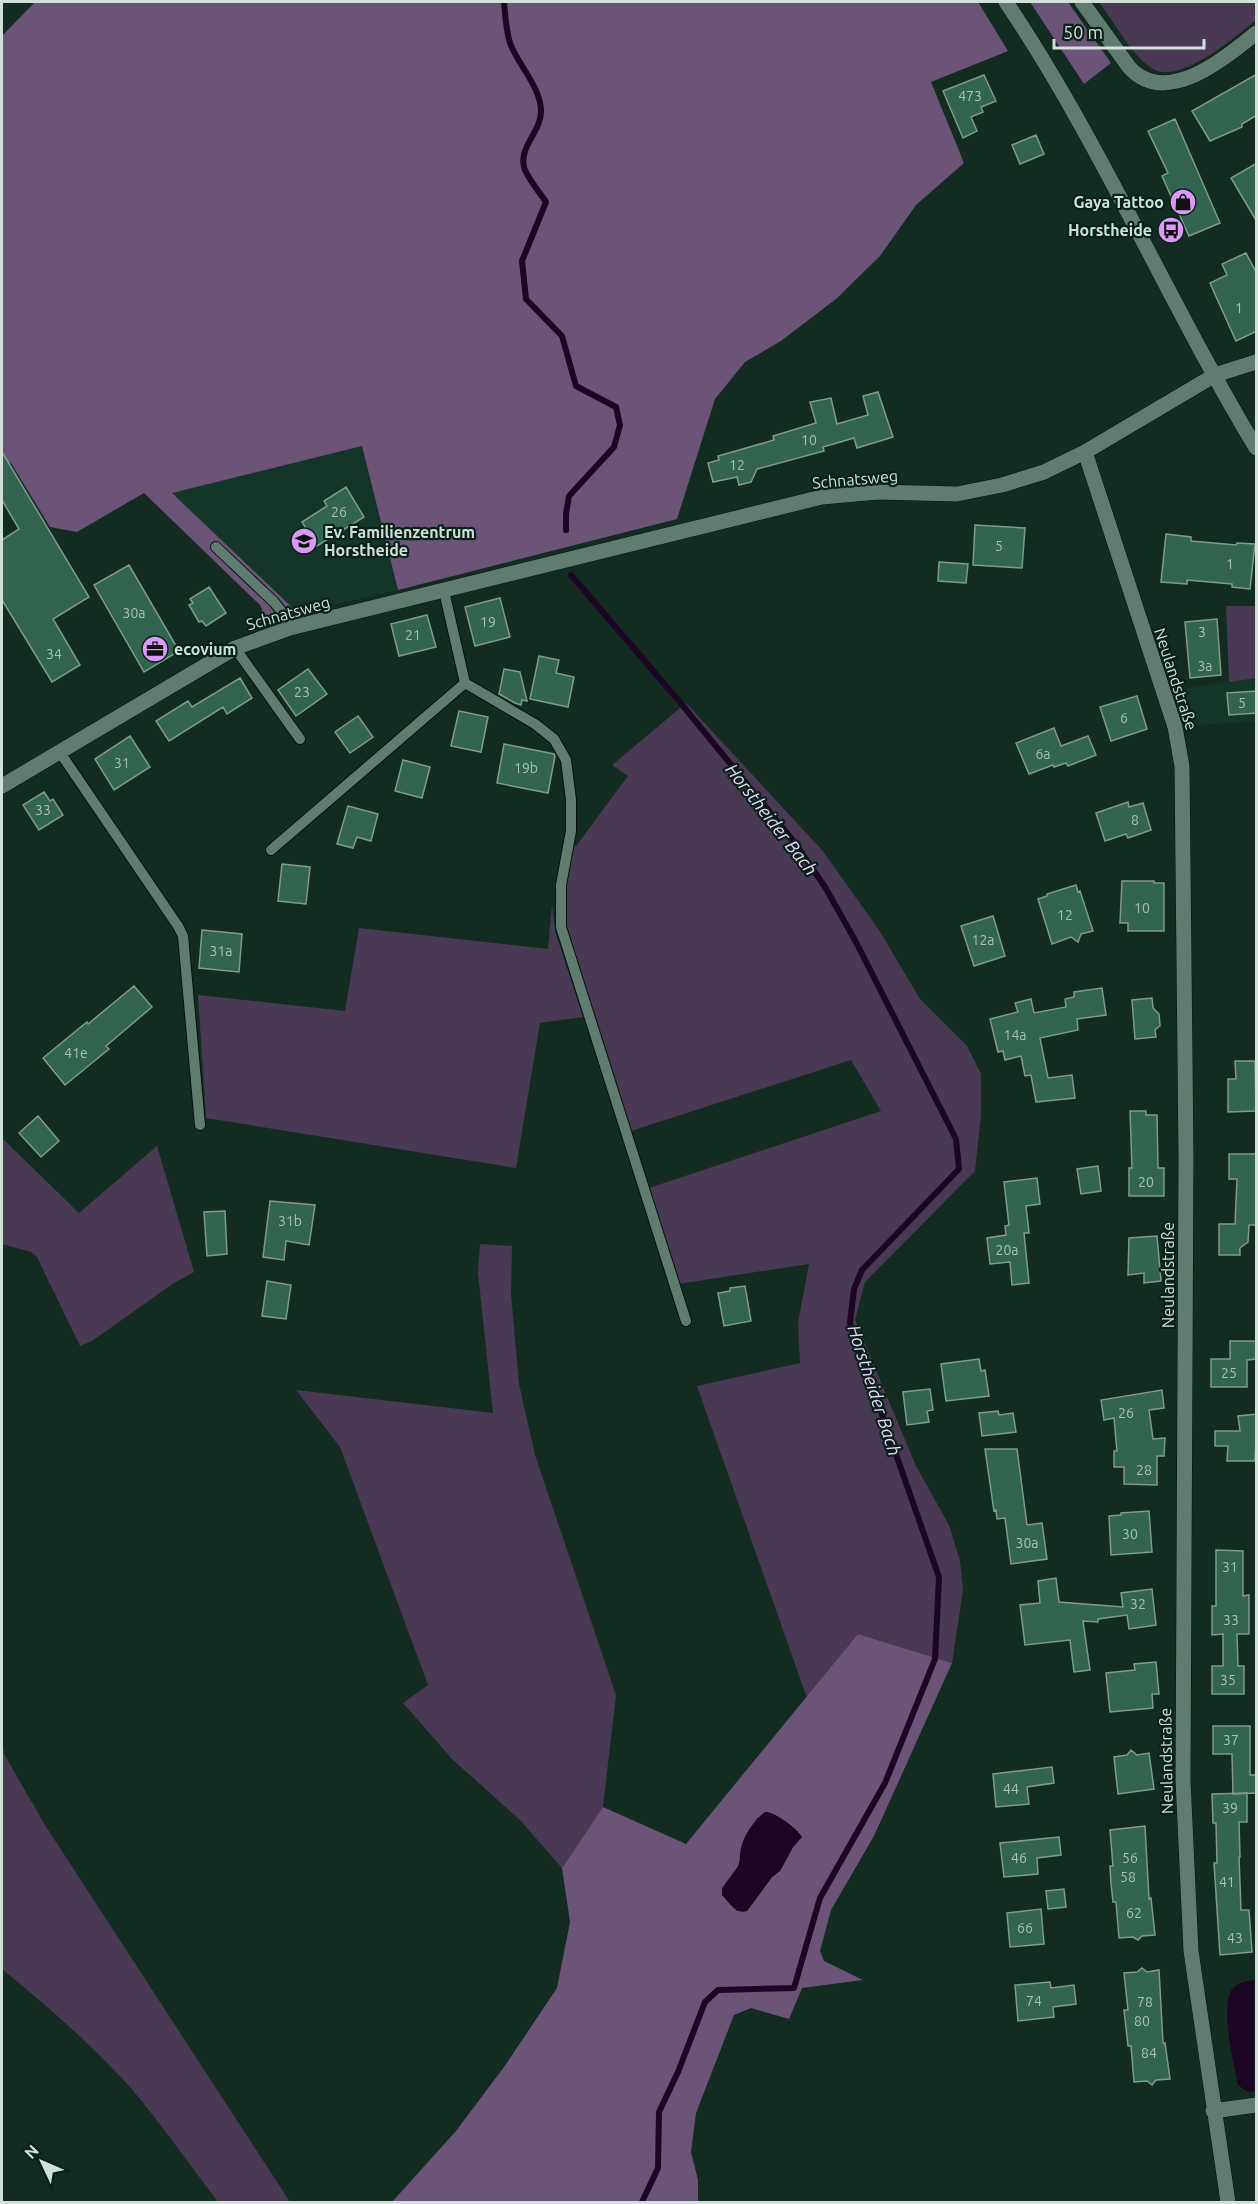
<svg xmlns="http://www.w3.org/2000/svg" width="1258" height="2204" font-family="Ubuntu,sans-serif">
	<rect width="100%" height="100%" fill="#132c22"/>
	<path fill="#143629" d="M362,446L398,590L298,613L171,493Z
		M1256,678V721L1188,726L1175,690Z"/>
	<path fill="#4a3952" d="M1099,2H1256V20C1236,36 1180,85 1153,69C1132,56 1114,22 1099,2Z
		M1226,606H1256V678L1229,682Z
		M686,703L822,850L879,930L920,999L967,1046L981,1074V1116L975,1171L865,1282L855,1320L916,1466L949,1525L960,1561L963,1590L952,1663L858,1634L807,1698L697,1386L800,1363L798,1323L809,1264L678,1284L643,1190L881,1111L851,1060L631,1131L566,926L563,907L573,847L576,846L628,776L612,765Z
		M552,904L555,931L583,1017L540,1023L516,1168L206,1118L198,995L345,1011L359,928L548,949Z
		M2,1138L79,1213L157,1146L194,1272L174,1283L92,1341L80,1346L37,1257L31,1252L2,1244Z
		M480,1244L512,1246L511,1294L519,1384L535,1455L616,1695L603,1807L562,1868L520,1820L452,1759L403,1703L428,1685L340,1447L296,1390L493,1413L478,1273Z
		M2,1737L4,1754L45,1825L290,2202H218C189,2164 161,2123 129,2086C91,2044 46,2005 2,1969Z"/>
	<path fill="#6c5478" fill-rule="evenodd" d="M35,2H978L1008,51L931,82L964,163L916,205L880,256L836,299L781,341L745,362L715,399L677,519L398,590L362,446L172,493L298,613L245,627L259,619L262,610L260,605L144,493L77,532L50,527L11,463L2,468V36Z
		M1030,2H1068L1111,63L1084,84Z
		M858,1634L952,1663L874,1836L831,1910L820,1951L824,1961L863,1980L802,1988L789,2019L751,2008L734,2015L696,2113L691,2152L698,2180V2202H392L456,2131L504,2067L557,1988L570,1922L562,1868L603,1807L686,1844ZM757,1818L791,1828L798,1832V1842L793,1847L780,1871L772,1877L747,1911H737L722,1895V1888L738,1866L741,1858V1849Z"/>
	<path fill="#1c0624" d="M765,1812C774,1811 798,1829 802,1837L793,1847L780,1871L772,1877L747,1911C736,1915 729,1902 722,1895C721,1884 733,1877 738,1867C741,1860 739,1855 741,1848C744,1835 754,1820 765,1812Z
		M1256,1980V2091L1248,2092L1238,2085C1234,2064 1218,2002 1234,1987C1240,1981 1248,1981 1256,1980Z"/>
	<g fill="none" stroke-linecap="round" stroke-linejoin="round">
		<path stroke="#1c0624" stroke-width="6" d="M504,2C505,15 506,30 510,43C518,65 540,86 541,110C542,131 519,146 524,167C526,176 540,193 546,202L522,261L526,299L562,336L576,386L616,407L620,425L614,447L569,496L566,514V530
			M571,575L679,701L795,843L825,887L856,942L956,1139L959,1169L862,1270L854,1289L850,1323L939,1577L935,1659L885,1783L820,1898L794,1988L718,1990L705,2002L678,2072L659,2112L658,2168L642,2202"/>
	</g>
	<path fill="#326450" stroke="#7f9b8e" stroke-width="1.5" d="M1257,74V115L1242,124V127L1210,141L1192,111Z
		M984,75L996,101L981,107L983,112L971,117L977,131L963,138L943,91Z
		M1175,119L1220,223L1189,236L1162,176L1168,173L1148,131Z
		M1036,135L1044,154L1020,164L1012,145Z
		M1257,163V222L1231,178Z
		M1246,253L1257,274V331L1236,341L1210,283L1227,275L1222,264Z
		M878,392L893,437L857,448L854,438L823,447L824,451L757,469L751,482L739,485L737,477L713,482L708,463L719,460L718,456L774,440L773,436L816,423L810,402L831,398L837,424L868,415L863,396Z
		M2,452L89,597L53,619L80,665L52,682L2,600V540L19,529L2,500Z
		M346,487L364,517L317,546L302,522L327,506L324,501Z
		M975,525L1025,528L1022,568L973,565Z
		M1166,534L1191,537V541L1236,545L1237,543L1255,544L1250,589L1232,587V584L1187,580V584L1161,582Z
		M939,562L968,564L966,583L938,581Z
		M129,565L179,651L144,672L94,585Z
		M209,587L226,613L206,626L202,621L199,622L189,605L193,603L190,599Z
		M500,598L510,637L475,646L465,607Z
		M427,615L436,647L399,656L391,624Z
		M1217,619L1221,675L1190,678L1185,622Z
		M539,656L559,660L556,673L574,677L568,707L530,699Z
		M308,669L327,694L296,716L278,690Z
		M504,669L520,672L527,701L522,700L521,705L515,703L499,694Z
		M240,678L252,698L227,714L223,707L169,741L156,721L188,701L192,707Z
		M1257,691V713L1229,715L1227,693Z
		M1137,696L1147,729L1111,741L1100,707Z
		M459,711L488,717L481,752L451,746Z
		M358,716L373,737L350,753L335,732Z
		M1054,728L1061,746L1088,736L1096,755L1068,766L1066,763L1054,767L1053,765L1029,774L1016,743Z
		M130,736L150,767L114,790L95,759Z
		M504,744L554,754L555,756L548,793L497,783Z
		M403,760L430,767L422,798L395,791Z
		M44,792L50,801L53,799L63,815L39,830L23,805Z
		M1128,802L1129,807L1143,803L1151,830L1128,838L1126,834L1105,841L1096,813Z
		M348,806L378,814L371,841L357,837L353,848L337,844Z
		M282,864L310,867L306,904L278,901Z
		M1122,881H1154V883H1164V931H1128V923H1120Z
		M1076,885L1078,892L1080,891L1093,931L1081,934L1078,942L1071,937L1052,944L1038,899L1047,896V894Z
		M993,916L1005,956L974,966L961,926Z
		M202,930L242,934L239,972L199,968Z
		M134,986L152,1007L106,1046L109,1049L65,1085L43,1058L87,1022L88,1024Z
		M1102,988L1106,1015L1077,1019L1078,1030L1040,1038L1048,1078L1072,1075L1075,1098L1036,1102L1031,1075L1025,1076L1021,1056L1005,1060L1003,1051L998,1052L990,1019L1018,1012L1015,1003L1031,999L1034,1013L1066,1007L1065,999L1074,997V992Z
		M1152,998L1153,1008L1159,1014L1160,1026L1155,1030L1156,1037L1135,1039L1132,1000Z
		M1235,1061H1255L1256,1111L1228,1112V1079H1236Z
		M1130,1111H1146V1115H1157L1158,1168H1164V1196H1129V1168H1132Z
		M38,1116L59,1141L41,1157L19,1133Z
		M1229,1154H1257V1225H1249L1248,1242L1240,1248V1255H1219V1224H1235L1237,1179H1229Z
		M1098,1166L1101,1191L1081,1194L1077,1169Z
		M1037,1178L1040,1204L1026,1206L1029,1233H1024L1029,1283L1012,1285L1010,1262L990,1264L987,1238L1006,1235L1005,1226L1009,1225L1004,1182Z
		M270,1201L315,1205L309,1245L286,1241L284,1260L263,1257Z
		M225,1211L227,1254L207,1256L204,1212Z
		M1157,1236L1161,1281L1144,1283V1273L1128,1275L1129,1238Z
		M267,1281L291,1285L286,1319L262,1316Z
		M745,1286L751,1321L724,1326L718,1293L730,1291V1288Z
		M1230,1341H1257V1359L1247,1360V1387H1211V1359H1230Z
		M979,1359L981,1371L985,1370L989,1396L946,1401L941,1364Z
		M930,1389L933,1410L927,1411L929,1422L907,1425L903,1392Z
		M1162,1390L1164,1408L1149,1410L1153,1439L1165,1438L1164,1456H1157V1485L1124,1484V1467H1114V1451H1117L1114,1418L1104,1420L1101,1400Z
		M998,1411L999,1415L1013,1413L1016,1432L982,1436L979,1413Z
		M1257,1414L1255,1461H1227L1228,1446H1215V1431H1240L1238,1416Z
		M985,1449H1017L1027,1525L1042,1523L1047,1559L1011,1564L1005,1518L997,1519L996,1510L994,1511Z
		M1149,1511L1152,1552L1111,1555L1109,1516L1121,1515V1513Z
		M1216,1550L1243,1551V1596L1249,1595V1634H1237L1238,1666H1244V1694H1212V1666H1223V1634L1212,1635V1606H1216Z
		M1056,1578L1059,1602L1123,1607L1121,1593L1152,1589L1156,1625L1129,1629L1127,1615L1098,1619V1622L1083,1621L1090,1670L1074,1672L1070,1640L1025,1645L1020,1605L1040,1603L1038,1581Z
		M1156,1662L1159,1694H1152L1153,1708L1110,1712L1106,1673L1135,1670L1134,1664Z
		M1213,1726H1250V1775H1257V1793L1233,1794L1232,1754H1213Z
		M1131,1750L1137,1755L1149,1753L1154,1789L1118,1794L1114,1757L1127,1755Z
		M1052,1767L1054,1783L1027,1787L1029,1804L996,1807L993,1774Z
		M1247,1793V1822H1239L1240,1857H1239L1241,1910H1249L1252,1952L1220,1955L1214,1863H1217L1216,1823H1213L1212,1794Z
		M1145,1826L1149,1899L1151,1898L1155,1935L1142,1936L1138,1940L1133,1937L1119,1938L1116,1902H1113L1111,1884L1110,1866H1113L1110,1830Z
		M1059,1837L1061,1855L1037,1858L1038,1874L1004,1877L1000,1843Z
		M1064,1889L1066,1907L1048,1909L1046,1891Z
		M1041,1909L1044,1944L1010,1947L1007,1913Z
		M1142,1968L1147,1972L1159,1970L1163,2043H1165L1170,2079L1156,2080L1152,2085L1147,2081L1134,2082L1131,2046H1128L1124,2010H1128L1124,1973L1137,1972Z
		M1050,1982L1051,1988L1074,1985L1076,2004L1053,2007L1054,2017L1018,2021L1015,1985Z"/>
	<g fill="none" stroke-linecap="round" stroke-linejoin="round">
		<defs>
			<path id="lane" d="M216,547L274,602L282,612L290,628
				M444,591L465,683L535,724L554,739L566,760L571,800V831L561,885V927L686,1321
				M235,648L300,739
				M59,751L178,926L183,936L200,1125
				M271,850L465,683"/>
			<path id="street" d="M1082,2L1129,67C1165,108 1225,59 1256,33
				M1085,452L1175,727L1182,766L1186,1157L1183,1780L1191,1951L1228,2202
				M2,786L235,648L290,628L822,497L878,492L957,494L1002,485L1044,472L1085,452L1215,375
				M1213,2111L1256,2105"/>
			<path id="secondary" d="M1006,2C1101,143 1168,302 1256,448
				M1215,375L1256,362"/>
		</defs>
		<use href="#lane" stroke="#00140c" stroke-width="12"/>
		<use href="#street" stroke="#00140c" stroke-width="16"/>
		<use href="#secondary" stroke="#00140c" stroke-width="16"/>
		<use href="#lane" stroke="#607b6f" stroke-width="10"/>
		<use href="#street" stroke="#607b6f" stroke-width="15"/>
		<use href="#secondary" stroke="#607b6f" stroke-width="15"/>
	</g>
	<defs>
		<symbol id="shop-disc" viewBox="-11 -11 22 22"><circle r="9.5" fill="#da9af6" stroke="#092219"/><path d="M-5-2.5h2.3a2.7 3.5 0 0 1 5.4 0H5L5.5 6h-11ZM-1.5-2.5h3a1.5 2.3 0 0 0-3 0Z" fill="#111"/></symbol>
		<symbol id="bus-disc" viewBox="-11 -11 22 22"><circle r="9.5" fill="#da9af6" stroke="#092219"/><path d="M-5-6H5V4H4V6H2V4H-2V6H-4V4H-5ZM-3.5-4V0h7V-4ZM-3.5 1.2v1.5H-2V1.2ZM2 1.2v1.5H3.5V1.2Z" fill="#111"/></symbol>
		<symbol id="school-disc" viewBox="-11 -11 22 22"><circle r="9.5" fill="#da9af6" stroke="#092219"/><path d="M0-5L7-2L0 1L-7-2ZM-4 1L0 2.5L4 1V4Q0 6-4 4Z" fill="#111"/></symbol>
		<symbol id="office-disc" viewBox="-11 -11 22 22"><circle r="9.5" fill="#da9af6" stroke="#092219"/><path d="M-6-3h4V-5.5h4V-3h4V5H-6ZM-1-4.5V-3h2v-1.5ZM-6 0V1H6V0Z" fill="#111"/></symbol>
	</defs>
	<g fill-rule="evenodd">
		<use href="#shop-disc" x="1168" y="187" width="30" height="30"/>
		<use href="#bus-disc" x="1156" y="215" width="30" height="30"/>
		<use href="#school-disc" x="289" y="526" width="30" height="30"/>
		<use href="#office-disc" x="140" y="634" width="30" height="30"/>
	</g>
	<g text-anchor="middle" dominant-baseline="central" stroke-width="4.5" stroke-linejoin="round" paint-order="stroke">
		<g font-size="14" fill="#a9c1b7">
			<text x="970" y="96">473</text>
			<text x="1239" y="308">1</text>
			<text x="809" y="440">10</text>
			<text x="737" y="465">12</text>
			<text x="339" y="512">26</text>
			<text x="999" y="546">5</text>
			<text x="1230" y="564">1</text>
			<text x="134" y="613">30a</text>
			<text x="488" y="622">19</text>
			<text x="1202" y="632">3</text>
			<text x="413" y="635">21</text>
			<text x="54" y="654">34</text>
			<text x="1205" y="666">3a</text>
			<text x="302" y="692">23</text>
			<text x="1242" y="703">5</text>
			<text x="1124" y="718">6</text>
			<text x="1043" y="754">6a</text>
			<text x="122" y="763">31</text>
			<text x="526" y="768">19b</text>
			<text x="43" y="810">33</text>
			<text x="1135" y="820">8</text>
			<text x="1142" y="908">10</text>
			<text x="1065" y="915">12</text>
			<text x="983" y="940">12a</text>
			<text x="221" y="951">31a</text>
			<text x="1015" y="1035">14a</text>
			<text x="76" y="1053">41e</text>
			<text x="1146" y="1182">20</text>
			<text x="290" y="1221">31b</text>
			<text x="1007" y="1250">20a</text>
			<text x="1229" y="1373">25</text>
			<text x="1126" y="1413">26</text>
			<text x="1144" y="1470">28</text>
			<text x="1130" y="1534">30</text>
			<text x="1027" y="1543">30a</text>
			<text x="1230" y="1567">31</text>
			<text x="1138" y="1604">32</text>
			<text x="1231" y="1620">33</text>
			<text x="1228" y="1680">35</text>
			<text x="1231" y="1740">37</text>
			<text x="1011" y="1789">44</text>
			<text x="1230" y="1808">39</text>
			<text x="1019" y="1858">46</text>
			<text x="1130" y="1858">56</text>
			<text x="1128" y="1877">58</text>
			<text x="1227" y="1882">41</text>
			<text x="1134" y="1913">62</text>
			<text x="1025" y="1928">66</text>
			<text x="1235" y="1938">43</text>
			<text x="1034" y="2001">74</text>
			<text x="1145" y="2002">78</text>
			<text x="1142" y="2021">80</text>
			<text x="1149" y="2053">84</text>
		</g>
		<g font-size="16" font-weight="bold" fill="#d1e0d9" stroke="#092219" text-anchor="end">
			<text x="1164" y="202">Gaya Tattoo</text>
			<text x="1152" y="230">Horstheide</text>
			<text x="324" y="532" text-anchor="start">Ev. Familienzentrum<tspan x="324" dy="18">Horstheide</tspan></text>
			<text x="174" y="649" text-anchor="start">ecovium</text>
		</g>
		<g font-size="16" fill="#d1e0d9" stroke="#092219">
			<text transform="translate(855 479) rotate(-5)">Schnatsweg</text>
			<text transform="translate(288 613) rotate(-16)">Schnatsweg</text>
			<text transform="translate(1176 679) rotate(72)">Neulandstraße</text>
			<text transform="translate(1168 1275) rotate(-90)">Neulandstraße</text>
			<text transform="translate(1166 1761) rotate(-91)">Neulandstraße</text>
		</g>
		<g font-size="18" font-style="italic" fill="#eed5fa" stroke="#092219">
			<text transform="translate(772 819) rotate(52)">Horstheider Bach</text>
			<text transform="translate(875 1390) rotate(72)">Horstheider Bach</text>
		</g>
	</g>
	<rect width="1258" height="2204" fill="none" stroke="#d1e0d9" stroke-width="6"/>
	<g transform="translate(42 2162) rotate(314)" stroke="#092219" stroke-width="4.5" paint-order="stroke">
	<path d="M0-4.5L10 22L0 15L-10 22Z" fill="#d1e0d9"/>
	<text y="-9" font-size="16" font-weight="bold" text-anchor="middle" fill="#d1e0d9">N</text>
	</g>
	<path d="M1054 39v9h150v-9" fill="none" stroke="#d1e0d9" stroke-width="3"/>
	<text x="1063" y="39" font-size="18" fill="#d1e0d9" stroke="#092219" stroke-width="4.5" paint-order="stroke">50 m</text>
</svg>
